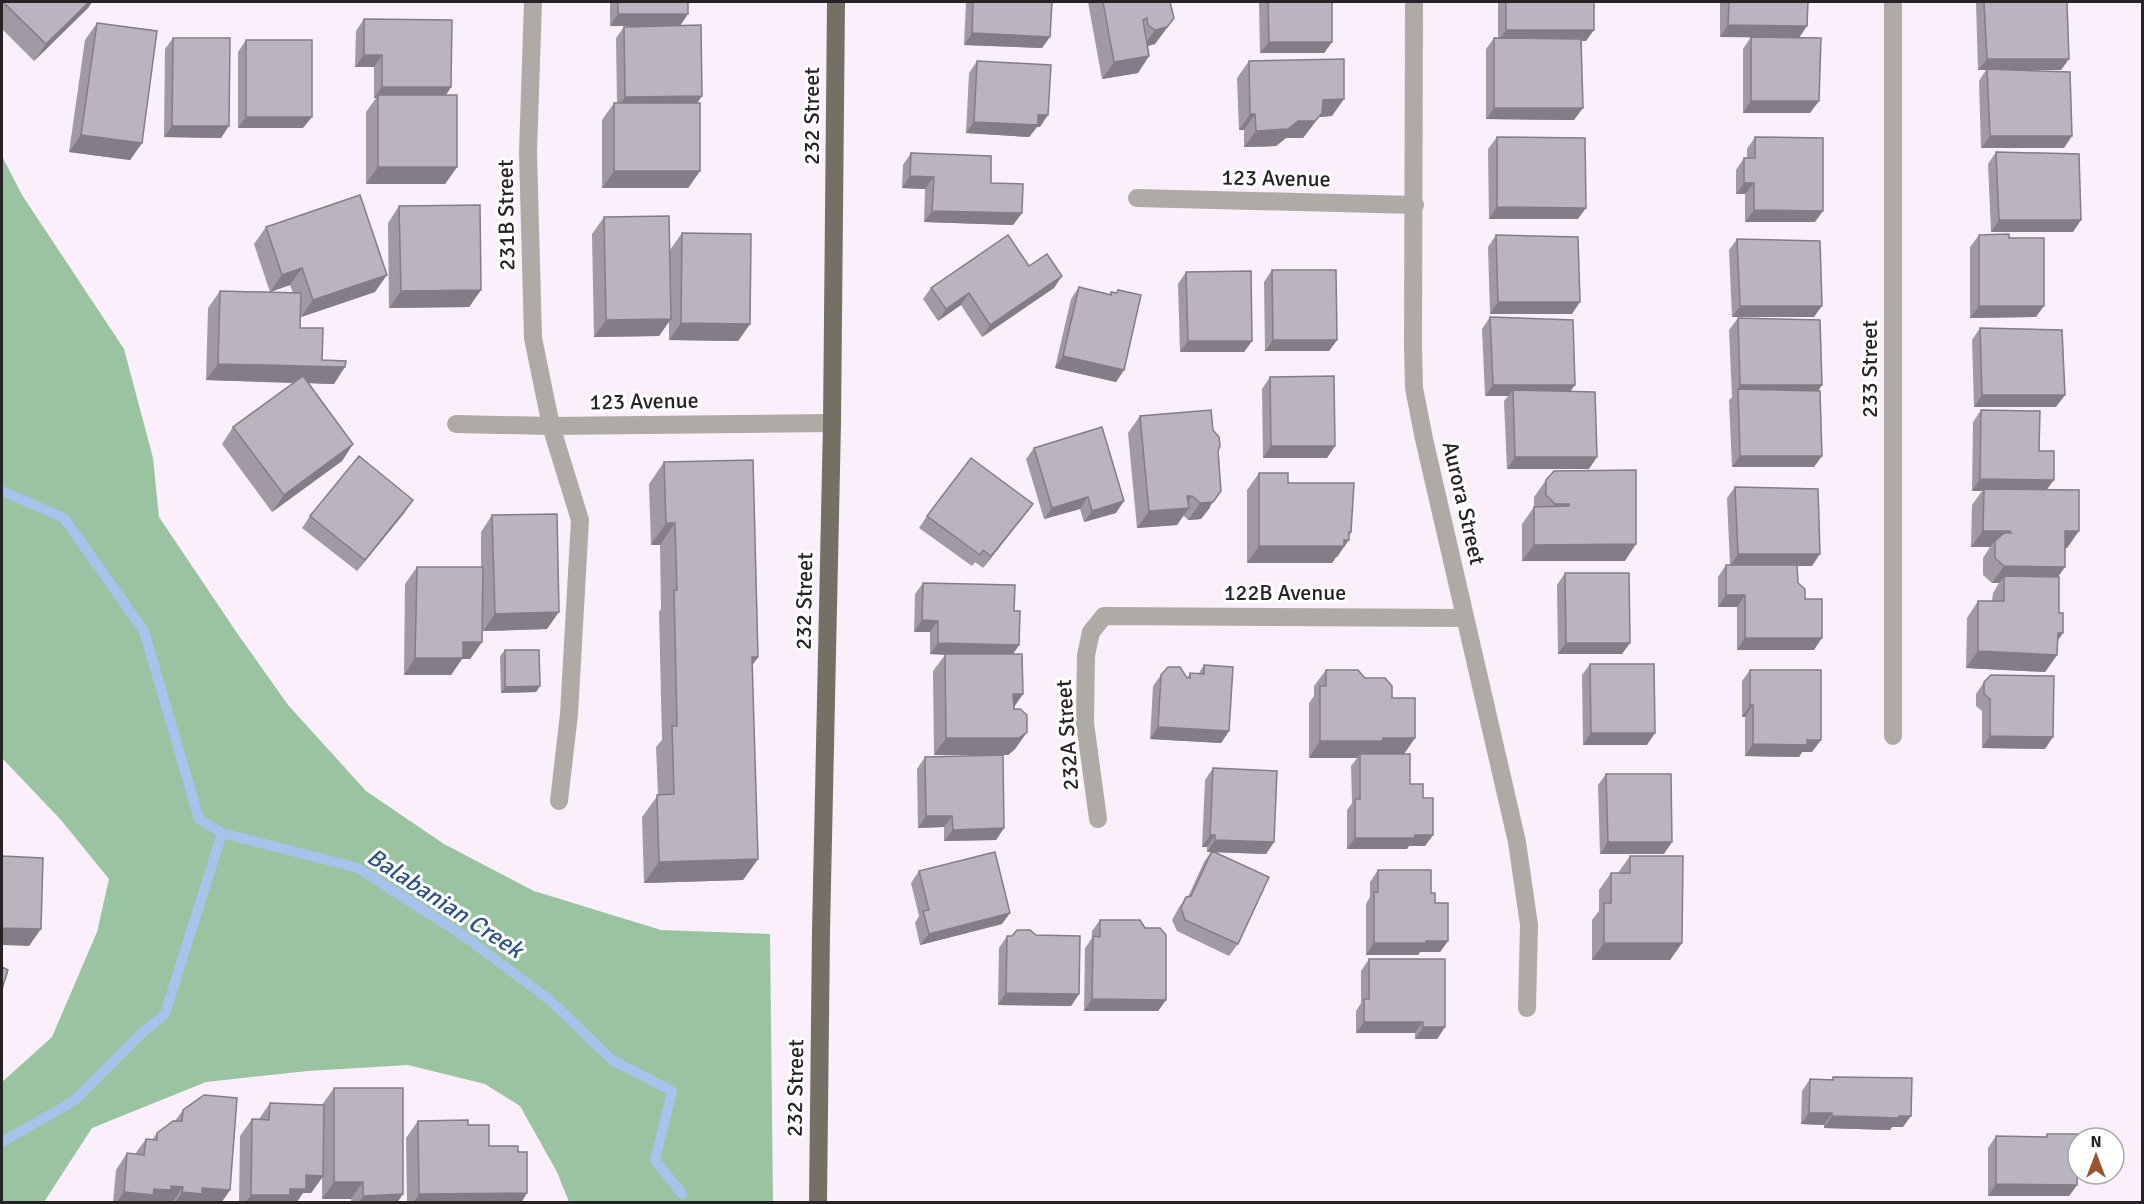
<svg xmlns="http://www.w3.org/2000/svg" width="2144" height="1204" font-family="Signika,sans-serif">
	<rect width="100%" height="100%" fill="#faeffa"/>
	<path fill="#99c3a1" d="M2,156L22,195L124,349L153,458L159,517L237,633L288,705L366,791L444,844L534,891L661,930L770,934L773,1202H569L557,1172L520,1106L485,1084L408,1065L308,1071L206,1082L92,1128L44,1202H2V1082L52,1037L97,932L109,879L61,820L2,758Z"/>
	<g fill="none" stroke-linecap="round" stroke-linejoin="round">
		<path stroke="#a6c3eb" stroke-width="10" d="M2,491L64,518L144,631L199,819L222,833L358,868L464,936L551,1001L612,1060L672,1091L655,1160L682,1194
			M2,1142L74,1101L141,1034L165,1014L222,833"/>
		<path stroke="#aeaba6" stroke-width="18" d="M533,2L528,152L533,338L551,426L580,520L569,714L559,801
			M1414,2L1413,345L1414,388L1424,439L1517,842L1529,925L1527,1008
			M1137,198L1415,205
			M456,424L551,426L832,423
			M1893,736V2
			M1098,819L1085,723L1086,655L1091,632L1104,616L1465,618"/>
		<path stroke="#757066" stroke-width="18" d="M818,1202L821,931L832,423L836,2"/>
	</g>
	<path fill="#a09aa5" d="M2,2H92L88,8L34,61L2,29Z
		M610,2H688L680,26L702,96L697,103L700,171L688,188H602V120L614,103H617L616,38L624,27L666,26H610Z
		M966,2H1052L1042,48L964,45Z
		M1088,2H1170L1174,18L1155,44L1148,46L1149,56L1138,73L1102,79Z
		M1259,2H1332V42L1324,53H1260Z
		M1498,2H1594L1586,41H1582L1574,120L1486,119V49L1494,38H1498Z
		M1720,2H1808L1799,38L1810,113H1743V49L1751,37H1720Z
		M1977,2H2067L2061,70H2027L2064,148H1981L1979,81L1986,70H1978L1976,3Z
		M364,19L451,87L446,95L457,167L445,184H366V112L376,98H374V67H355L356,31Z
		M97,23L142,143L130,160L69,152L85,40Z
		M173,38L221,138L164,137L165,49Z
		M246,40L303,128H238V52Z
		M977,61L1040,127H1037L1029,137L966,133L969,73Z
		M1249,61L1332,116L1319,117L1303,138H1286L1276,146L1244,147V130H1239L1237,78Z
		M1497,137L1578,219H1489L1488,149Z
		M1755,137L1815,222H1745V194H1736V170L1744,158H1747V149Z
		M1996,152L2073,232H1991L1988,164Z
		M911,153L991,183L1022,213L1013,225L924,222L925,189L902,188L903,165Z
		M399,206L481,290L469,307L389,308L388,223Z
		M604,217L670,279V250L682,233L750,324L738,341L669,340V321L659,336L594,337L592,234Z
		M266,227L375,292L301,317L300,328L322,360L334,384L309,383L353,444L342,461L272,512L222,444L233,427L294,383L206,380L208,308L220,291L293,293L290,285L270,292L254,244Z
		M1496,235L1572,314H1490L1488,247Z
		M1979,235L2009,238L2036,317L1970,318V247Z
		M1737,239L1814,317H1732L1729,250Z
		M1029,266L1054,288L982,337L961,305L938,321L923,299L931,288Z
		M1272,270L1337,340L1329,351H1265L1264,282Z
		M1186,272L1252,341L1244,352H1180L1178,284Z
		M1079,287L1110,294L1111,292L1116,293L1118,290L1124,370L1116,382L1055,368L1071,299Z
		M1490,317L1571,391L1589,469H1507L1504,401L1508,396H1485L1482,329Z
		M1738,318L1822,385L1818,391L1814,467H1732L1729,400L1732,397L1729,330Z
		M1980,328L2056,407H1974L1972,340Z
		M1270,377L1335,446L1327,458H1263L1262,389Z
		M1981,410L2039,451L2047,489L2067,548H2065L2058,577L2059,613L2063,633L2057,641V655L2045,672L1966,668L1967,618L1978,601H1992L1993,593L1999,583H1992L1983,575V558L1990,547H1971L1972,505L1982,491H1972L1973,422Z
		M1140,416L1213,430L1218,451L1210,508L1201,519L1188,520L1183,515L1177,525L1137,528L1128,433Z
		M1034,448L1116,513L1084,522L1080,509L1044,519L1026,459Z
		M664,462L758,657L752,666L758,859L743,880L644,883L642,817L658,795L656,747L662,740L659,612L661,609L660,545H651L649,484Z
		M1259,473L1288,483L1351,532L1337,557H1336L1332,563H1247V490Z
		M1546,480L1625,561H1522V524L1534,507V497Z
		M1735,487L1812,566H1797L1798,583L1805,599L1814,650H1737V607H1718V577L1726,565H1730L1727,498Z
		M1033,504L983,568L975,562L972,566L919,528L927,516Z
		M405,512L357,571L302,528L310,516Z
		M492,515L547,629L483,631L482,615V642L470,659H462L451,675H404L405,584L417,567H481V532Z
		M1565,573L1622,654H1558L1557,585Z
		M923,583L1014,611L1019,645L1013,654L1023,694L1014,707V709L1027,732L1015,749L1008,755H934L933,671L945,655L930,654V632H914L915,594Z
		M505,650L540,686L536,692L501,693L500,656Z
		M1590,664L1647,745H1583L1582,675Z
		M1204,665L1229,731L1221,743L1150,739L1153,686L1161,675L1187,678L1190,673H1199Z
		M1326,670L1392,698L1415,738L1404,754L1410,784L1423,798L1433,835L1425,846H1409L1407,849H1347V810L1352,803L1351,766L1357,758H1309V703L1314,696V686Z
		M1750,670L1812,752H1802L1799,757L1745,756V717H1742V681Z
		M1984,682L2045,749L1982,748V711L1976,706V694Z
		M925,757L1004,828L996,840L944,841V827L918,828L917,769Z
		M1213,768L1274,842L1266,854L1216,852L1238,944L1229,956L1177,931L1172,920L1178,909L1186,897H1188L1204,862L1211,852H1207V847H1202L1205,780Z
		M1606,774L1664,854H1600L1598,785Z
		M1630,856L1682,943L1670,960H1592V920L1599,911V890L1611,873H1618Z
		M1378,870L1431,893L1435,903L1448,941L1440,952H1420L1418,955H1366V904L1370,897V882Z
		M919,871L1002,924L920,945L915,923L919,916L911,883Z
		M1100,920L1166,1000L1158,1011H1084L1085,948L1092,938V931Z
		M1007,936L1079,994L1071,1006L998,1005L999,948Z
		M1369,959L1445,1027L1437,1039H1415V1033H1356V1011L1361,1003V971Z
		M1833,1077L1903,1127H1892L1890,1130L1824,1128V1125L1801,1124L1802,1091L1810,1079L1831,1080Z
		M334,1088L397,1203H351V1199H322V1178L311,1193H303L296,1203H239L240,1136L252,1119H259L270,1103L322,1105Z
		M183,1110L230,1190L221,1203H113L116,1170L127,1153L135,1154L146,1139L152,1140L157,1133L175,1121Z
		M418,1121L468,1125L489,1146L518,1152L527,1193L521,1203H407L406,1138Z
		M2047,1134L2077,1185L2069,1196H1988V1148L1996,1136L2045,1137Z"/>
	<path fill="#827d86" d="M89,2H92L88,8L34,61L46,44Z
		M618,14H688L680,26H610Z
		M1174,18L1155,44L1143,47L1155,30Z
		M1728,25L1807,26L1799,38L1720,37Z
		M1506,30H1594L1586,41H1498Z
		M972,33L1050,37L1042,48L964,45Z
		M1269,42H1332L1324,53H1260Z
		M364,55H382L374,67H355Z
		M1149,56L1138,73L1102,79L1114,62Z
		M1987,59H2069L2061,70H1978Z
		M382,87H451L443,99L378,95L376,98H374Z
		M702,96L694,107L617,108L625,97Z
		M1344,99L1332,116L1319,117L1303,138H1286L1276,146L1244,147L1256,131L1323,100Z
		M1751,101H1819L1810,113H1743Z
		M1494,108H1583L1574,120L1486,119Z
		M1250,114H1255L1244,130H1239Z
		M1038,115H1048L1040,127H1037L1029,137L966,133L974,122Z
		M246,117H312L303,128H238Z
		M172,126H229L221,138L164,137Z
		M81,135L142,143L130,160L69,152Z
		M1990,136H2072L2064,148H1981Z
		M378,167H457L445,184H366Z
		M614,171H700L688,188H602Z
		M910,176L934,177L925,189L902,188Z
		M1744,183H1754L1745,194H1736Z
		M1497,207L1586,208L1578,219H1489Z
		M1754,210L1823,211L1815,222H1745Z
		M932,211L1022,213L1013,225L924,222Z
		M1999,220H2081L2073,232H1991Z
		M302,268L290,285L270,292L282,275Z
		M387,275L375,292L301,317L313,300Z
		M1062,276L1054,288L982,337L990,325Z
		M481,290L469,307L389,308L401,291Z
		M969,293L961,305L938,321L946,309Z
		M1498,302H1580L1572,314H1490Z
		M1740,306H1822L1814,317H1732Z
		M1979,306H2044L2036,317L1970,318Z
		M671,319L659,336L594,337L606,320Z
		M681,323L750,324L738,341L669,340Z
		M1273,340H1337L1329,351H1265Z
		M1188,341H1252L1244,352H1180Z
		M1063,356L1124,370L1116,382L1055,368Z
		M218,364L345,367L334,384L206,380Z
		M1493,385H1575L1567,396L1513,390L1508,396H1485Z
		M1740,385H1822L1814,397L1738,389Z
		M1982,395H2065L2056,407H1974Z
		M353,444L342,461L272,512L284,495Z
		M1271,446H1335L1327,458H1263Z
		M1740,456H1822L1814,467H1732Z
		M1515,457H1597L1589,469H1507Z
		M1980,479L2054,480L2045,492L1984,489L1982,491H1972Z
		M1221,491L1201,519L1188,520L1200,503Z
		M1187,496H1192L1183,508H1189L1177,525L1137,528L1149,511Z
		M1088,497L1080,509L1044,519L1052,508Z
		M413,500L405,512L357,571L365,560Z
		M1124,501L1116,513L1084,522L1092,511Z
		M1033,504L1025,515L983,568L991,556Z
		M1555,504H1569L1558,521H1543Z
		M666,523H675L660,545H651Z
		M1983,531H2010L1998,547L1995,541L1990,547H1971Z
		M2065,531H2079L2067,548H2053Z
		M1349,532H1351L1346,540H1349L1337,557H1336L1332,563H1247L1259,546Z
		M1636,544L1625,561H1522L1534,545Z
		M1738,554H1820L1812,566H1730Z
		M2004,566L2065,567L2053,584L2004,576L1999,583H1992Z
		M1726,595H1745L1737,607H1718Z
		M559,612L547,629L483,631L495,614Z
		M922,620L938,621L930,632H914Z
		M2058,633H2063L2051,650Z
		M1745,638H1822L1814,650H1737Z
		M463,642H482L470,659H462L451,675H404L415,658Z
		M938,643L1019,645L1011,657L930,654Z
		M1566,643H1630L1622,654H1558Z
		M1978,651L2057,655L2045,672L1966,668Z
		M752,657H758L743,678Z
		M540,686L536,692L501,693L505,687Z
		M1013,694H1023L1011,711Z
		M1750,705H1753L1745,717H1742Z
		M1158,727L1229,731L1221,743L1150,739Z
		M1027,732L1015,749L1008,755H934L946,738Z
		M1591,733H1655L1647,745H1583Z
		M1990,736L2053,737L2045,749L1982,748Z
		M1383,738H1415L1403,755L1360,754L1357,758H1309L1320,741Z
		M1807,740H1821L1812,752H1802L1799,757L1745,756L1753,744Z
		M926,816H952L944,827L918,828Z
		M1004,828L996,840L944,841L953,830Z
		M1210,835H1215L1207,847H1202Z
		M1415,835H1433L1425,846H1409L1407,849H1347L1355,838Z
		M1215,840L1274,842L1266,854L1207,852Z
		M1608,842H1672L1664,854H1600Z
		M758,859L743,880L644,883L659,862Z
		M1010,913L1002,924L920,945L929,934Z
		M2,928L41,929L29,946L2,945Z
		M1426,941H1448L1440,952H1420L1418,955H1366L1374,943Z
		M1604,943H1682L1670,960H1592Z
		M1006,993L1079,994L1071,1006L998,1005Z
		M1092,999L1166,1000L1158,1011H1084Z
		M1364,1022H1423L1415,1033H1356Z
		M1423,1027H1445L1437,1039H1415Z
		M1809,1113H1832L1824,1125L1801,1124Z
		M1832,1116H1911L1903,1127H1892L1890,1130L1824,1128Z
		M306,1175L323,1176L311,1193H303L296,1203H245L251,1195Z
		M334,1182H363L351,1199H322Z
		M1996,1184L2077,1185L2069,1196H1988Z
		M171,1186L183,1187L172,1203H116L124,1192L154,1189Z
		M202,1188L230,1190L221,1203H175L182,1192Z
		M527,1193L521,1203H413L419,1194Z
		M403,1194L397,1203H358L363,1196Z"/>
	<path fill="#bab3c0" stroke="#827d86" stroke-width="1.5" d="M3,2H89L46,44Z
		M618,2H688V14H618Z
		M973,2H1052L1050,37L972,33Z
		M1103,2H1170L1174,18L1167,27L1155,30L1148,25L1147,18L1143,20L1149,56L1114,62Z
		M1268,2H1332V42H1269Z
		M1506,2H1594V30H1506Z
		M1729,2H1808L1807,26L1728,25Z
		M1984,2H2067L2069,59H1987Z
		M364,19L452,20L451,87H382V55H364Z
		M97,23L157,31L142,143L81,135Z
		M701,25L702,96L625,97L624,27Z
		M1751,37L1821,38L1819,101H1751Z
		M173,38H230L229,126H172Z
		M1494,38L1581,39L1583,108H1494Z
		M246,40H312V117H246Z
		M1344,59V99L1323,100L1322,113L1315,121H1298L1288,129L1256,131L1255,114H1250L1249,61Z
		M977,61L1051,65L1048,115H1038V125L974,122Z
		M1987,69L2070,72L2072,136H1990Z
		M378,95H457V167H378Z
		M614,103H700V171H614Z
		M1497,137L1585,138L1586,208L1497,207Z
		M1755,137L1823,138V211L1754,210V183H1744V158H1755Z
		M1996,152L2079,154L2081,220H1999Z
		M911,153L991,156V183L1023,184L1022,213L932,211L934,177L910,176Z
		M360,195L387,275L313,300L302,268L282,275L266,227Z
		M480,205L481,290L401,291L399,206Z
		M669,216L671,319L606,320L604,217Z
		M682,233L751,234L750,324L681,323Z
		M2009,234V238H2044V306H1979V235Z
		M1008,235L1029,266L1047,254L1062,276L990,325L969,293L946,309L931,288Z
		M1496,235L1578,237L1580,302H1498Z
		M1737,239L1820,241L1822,306H1740Z
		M1272,270H1336L1337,340H1273Z
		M1251,271L1252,341H1188L1186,272Z
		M1079,287L1111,295V292L1117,293L1118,290L1141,295L1124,370L1063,356Z
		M220,291L301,293L300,328H323L322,360L346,361L345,367L218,364Z
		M1490,317L1573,320L1575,385H1493Z
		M1738,318L1820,320L1822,385H1740Z
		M1980,328L2062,330L2065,395H1982Z
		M303,376L353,444L284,495L233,427Z
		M1334,376L1335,446H1271L1270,377Z
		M1738,389L1820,391L1822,456H1740Z
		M1513,390L1595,392L1597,457H1515Z
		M1211,410L1213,430L1219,437L1220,446L1218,451L1221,491L1213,502L1200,503L1192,496H1187L1189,508L1149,511L1140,416Z
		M1981,410L2040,411L2039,451H2054V480L1980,479Z
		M1102,427L1124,501L1092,511L1088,497L1052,508L1034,448Z
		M359,456L413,500L365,560L310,516Z
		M971,458L1033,504L991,556L983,550L980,555L927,516Z
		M753,460L758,657H752L758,859L659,862L657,795L674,794L672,726H677L674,590H677L675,523H666L664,462Z
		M1636,470V544L1534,545V507L1569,506V504H1555L1546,495V480L1554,471Z
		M1259,473H1288V483H1354L1351,532H1349V540H1344V546H1259Z
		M1735,487L1818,489L1820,554H1738Z
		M1984,489L2079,490V531H2065V567L2004,566L1995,558V541L2004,533H2011L2010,531H1983Z
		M557,514L559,612L495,614L492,515Z
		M1726,565H1797L1798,583L1805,589V599H1822V638H1745V595H1726Z
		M417,567H483L482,642H463V658H415Z
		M1565,573H1629L1630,643H1566Z
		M2004,576L2059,577V613H2063V633H2058L2057,655L1978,651V601H2004Z
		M923,583L1015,585L1014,611H1020L1019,645L938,643V621L922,620Z
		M505,650H539L540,686L505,687Z
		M945,654H1022L1023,694H1013L1014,709H1020L1027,715V732L1019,738H946Z
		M1590,664H1654L1655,733H1591Z
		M1204,665L1233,667L1229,731L1158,727L1161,675L1168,667H1180L1187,678H1190V673L1204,674Z
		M1326,670H1358L1365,678H1385L1392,686V698H1415V738H1383V741H1320V686H1326Z
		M1750,670H1821V740H1807V745L1753,744V705H1750Z
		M1991,675L2054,676L2053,737L1990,736V699L1984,694V682Z
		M1360,754H1410V784H1423V798H1433V835H1415V838H1355V799H1360Z
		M1003,755L1004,828L953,830L952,816H926L925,757Z
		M1213,768L1277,771L1274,842L1215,840V835H1210Z
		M1606,774H1671L1672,842H1608Z
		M1212,851L1269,877L1238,944L1185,920L1181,908L1186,897L1191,896Z
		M995,852L1010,913L929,934L923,911L929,910L919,871Z
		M2,856L43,858L41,929L2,928Z
		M1630,856H1683L1682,943H1604V903H1611V873H1630Z
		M1378,870H1431V893H1435V903H1448V941H1426V943H1374V892H1378Z
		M1100,920H1140L1145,928H1160L1166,935V1000L1092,999L1093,936L1100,937Z
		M1017,930H1030L1036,935L1080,936L1079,994L1006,993L1007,936H1012Z
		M1369,959H1445V1027H1423V1022H1364V999H1369Z
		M2,967L8,970L2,989Z
		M1833,1077L1912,1078L1911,1116H1899V1118L1832,1116V1113H1809L1810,1079L1833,1080Z
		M334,1088H403V1194L363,1196V1182H334Z
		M204,1095L237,1098L230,1190L202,1188V1194L182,1192L183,1187L171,1186V1190L154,1189L153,1195L124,1192L127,1153L144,1155L146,1139L157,1140V1133L173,1121H182L183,1110Z
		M270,1103L324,1105L323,1176L306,1175V1189H290V1195H251L252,1119L269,1120Z
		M468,1120V1125H489V1146H518V1152H527V1193L419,1194L418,1121Z
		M2047,1134H2078L2077,1185L1996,1184V1136L2047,1137Z"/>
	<g text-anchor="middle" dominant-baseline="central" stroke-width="6" stroke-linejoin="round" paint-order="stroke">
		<g font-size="22" fill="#272226" stroke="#fff">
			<text transform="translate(811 116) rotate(-90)">232 Street</text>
			<text transform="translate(1276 178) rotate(1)">123 Avenue</text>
			<text transform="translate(506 215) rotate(-91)">231B Street</text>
			<text transform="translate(1869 369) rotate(-90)">233 Street</text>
			<text transform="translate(644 401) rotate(-1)">123 Avenue</text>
			<text transform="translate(1464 503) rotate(77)">Aurora Street</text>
			<text x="1285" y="592">122B Avenue</text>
			<text transform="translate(804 601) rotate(-89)">232 Street</text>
			<text transform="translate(1067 735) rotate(-94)">232A Street</text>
			<text transform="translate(795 1088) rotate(-89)">232 Street</text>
		</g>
		<g font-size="24" font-style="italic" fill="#2e5487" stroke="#fff">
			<text transform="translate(445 903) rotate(33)">Balabanian Creek</text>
		</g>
	</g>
	<rect width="2144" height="1204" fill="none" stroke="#272226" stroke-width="6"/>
	<g transform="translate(2096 1156)"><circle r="28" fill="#ffffff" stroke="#a9a7a8" stroke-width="1.5"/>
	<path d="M0-4.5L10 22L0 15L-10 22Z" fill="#9a542b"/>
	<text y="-9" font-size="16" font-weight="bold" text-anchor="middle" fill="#272226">N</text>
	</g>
</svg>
